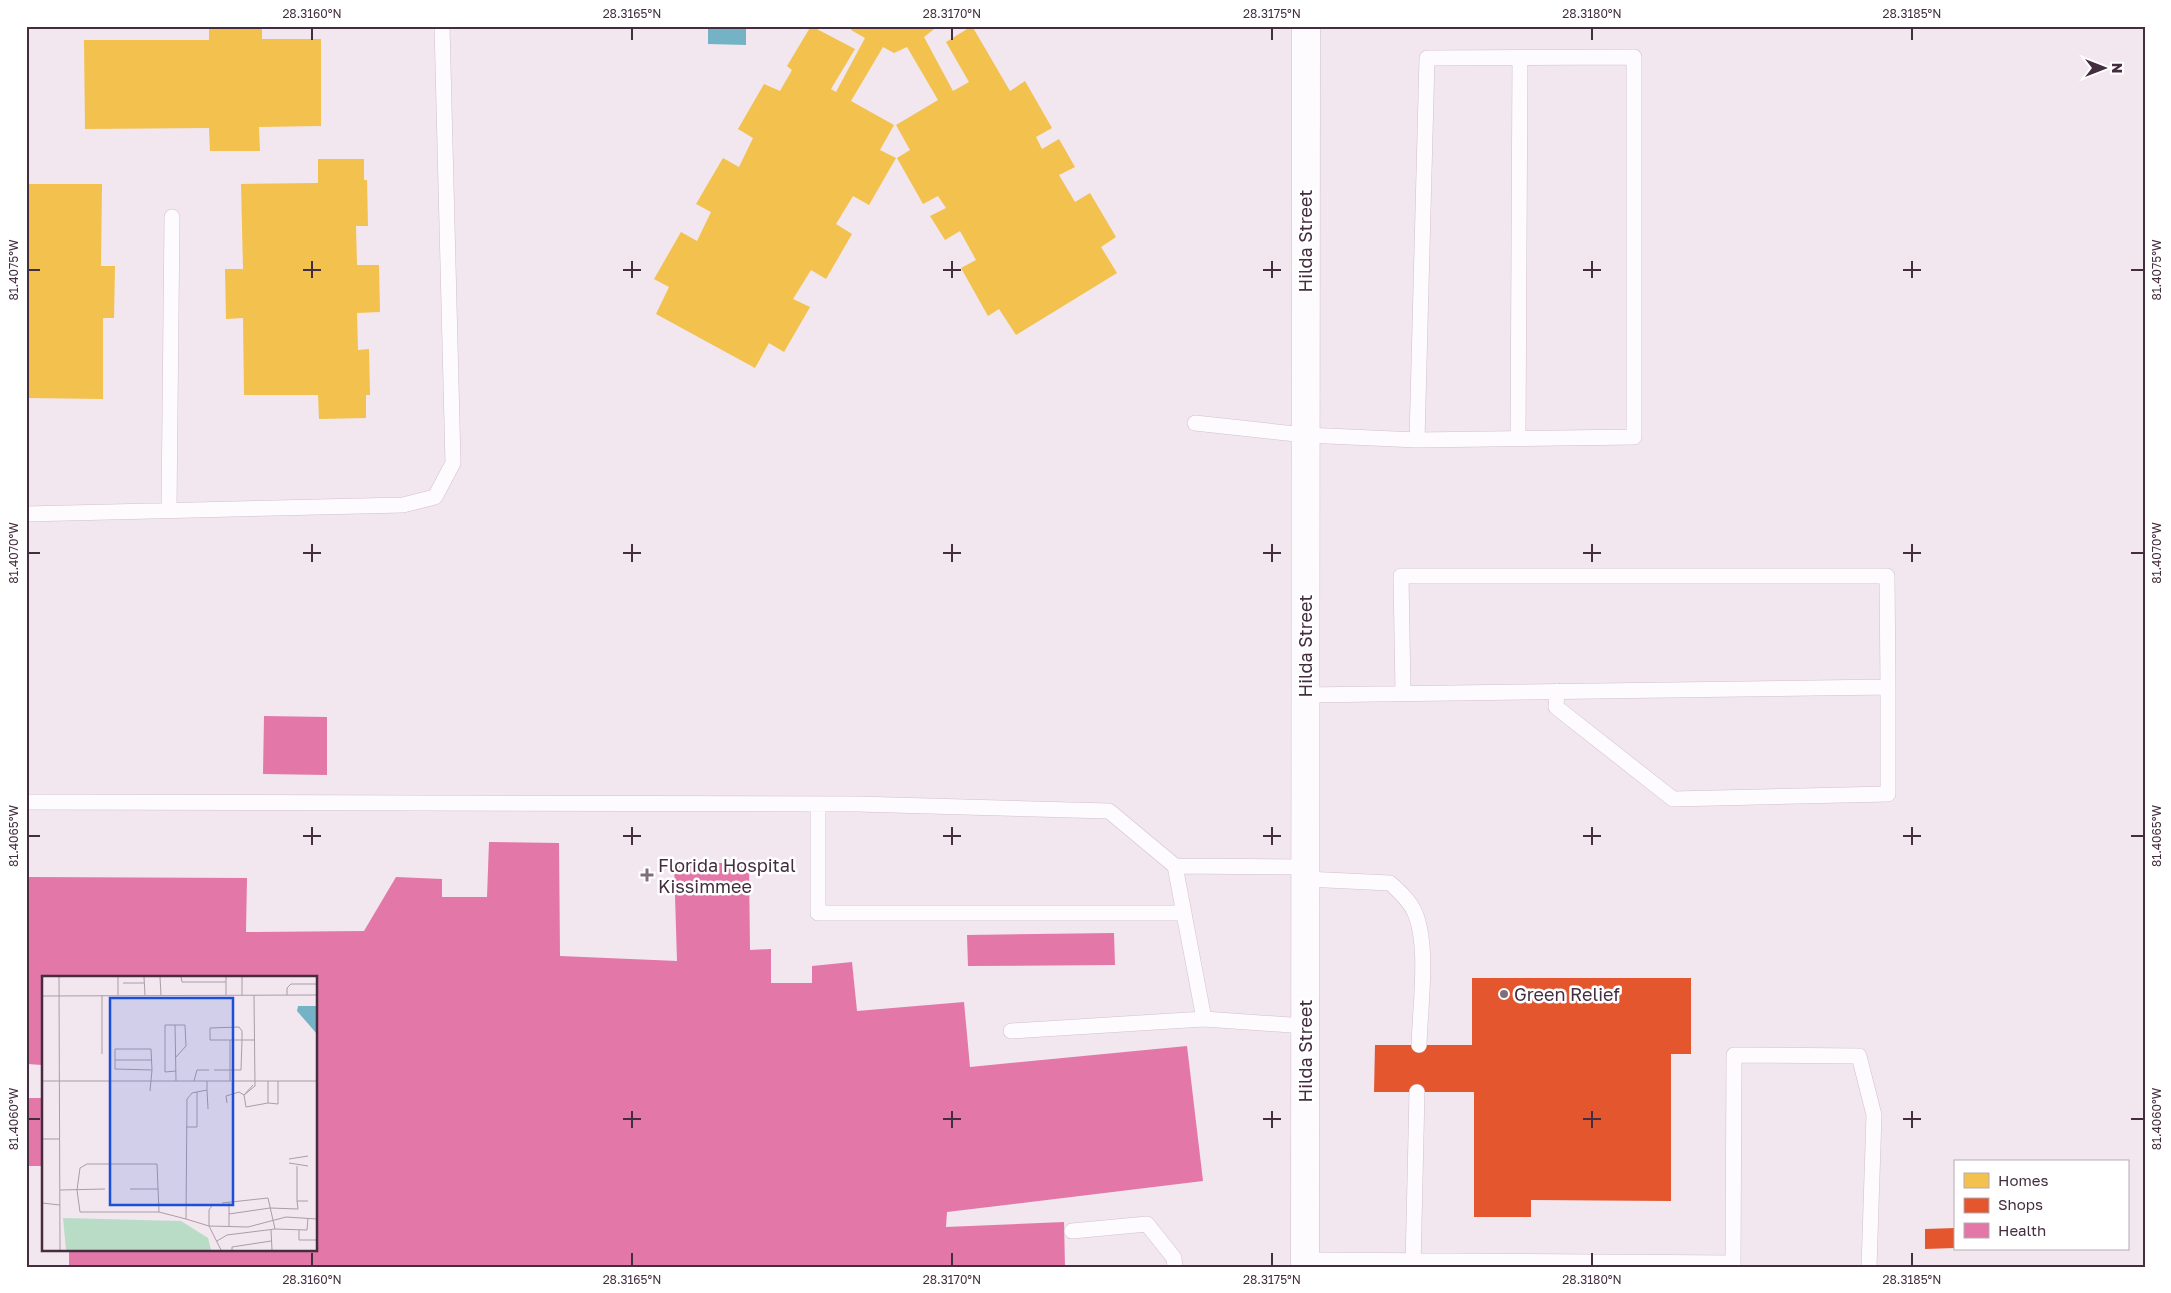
<svg xmlns="http://www.w3.org/2000/svg" width="2171" height="1293" font-family="'Golos Text',sans-serif">
	<rect width="100%" height="100%" fill="#f2e6ef"/>
	<path fill="#74b3c5" d="M708,26H746V45L708,44Z"/>
	<path fill="#f2c14e" d="M209,26H262V39H321V126L259,127L260,151H210L209,128L85,129L84,40H209Z
		M811,26L855,49L831,89L836,92L865,38L851,30V26H938L924,37L953,91L969,82L946,42L972,26L1010,91L1025,81L1052,128L1036,137L1042,149L1059,139L1075,167L1059,175L1075,202L1090,193L1116,237L1101,247L1117,273L1016,335L999,309L988,316L961,268L976,260L960,231L945,240L930,216L946,208L938,196L923,204L897,158L910,150L896,125L938,100L907,47L894,53L883,47L851,101L894,125L880,150L896,158L869,205L853,196L836,224L852,234L826,279L811,270L793,299L810,307L784,352L769,343L755,368L656,314L669,287L654,279L681,232L697,241L711,212L696,204L723,158L739,167L753,138L738,129L764,84L780,91L792,70L787,66Z
		M318,159H364V180H367L368,226H356L357,265H379L380,312L357,313L358,350L369,349L370,395H366V418L319,419L318,395H244L243,318L226,319L225,269H243L241,184L318,183Z
		M26,184H102L101,266H115L114,318H103V399L26,398Z"/>
	<path fill="#e4572e" d="M1472,978H1691V1054H1671V1201L1531,1200V1217H1474V1092H1374L1375,1045H1472Z
		M1955,1228V1248L1925,1249V1229Z"/>
	<path fill="#e377a8" d="M264,716L327,717V775L263,774Z
		M489,842L559,843L560,956L677,961L674,863H749L750,950L771,949V983H812V966L852,962L857,1011L964,1002L970,1067L1187,1046L1203,1181L947,1212L946,1227L1064,1222L1065,1267H69V1249H316V977H44V1074H41L42,1065L28,1064V877L247,878L246,932L364,931L396,877L442,879V897H487Z
		M1114,933L1115,965L968,966L967,935Z
		M26,1098H44V1166H26Z"/>
	<g fill="none" stroke-linecap="round" stroke-linejoin="round">
		<defs>
			<path id="service" d="M1195,423L1305,435L1417,440L1427,58L1634,57V437L1417,440
				M1518,439L1520,58
				M169,510L172,217
				M26,514L403,505L435,497L453,463L442,26
				M1403,693L1401,576H1887L1888,687
				M1305,695L1888,687V794L1673,799L1556,707L1557,691
				M26,802L857,804L1109,811L1175,866L1204,1019L1305,1026
				M818,804V913H1184
				M1175,866L1305,867
				M1305,879L1390,883C1399,891 1410,901 1415,913C1429,946 1420,1008 1419,1045
				M1011,1031L1204,1019
				M1072,1231L1147,1224L1174,1258L1175,1267
				M1305,1260L1733,1263
				M1413,1267L1417,1092
				M1733,1267L1734,1055L1859,1056L1874,1115L1869,1267"/>
			<path id="minor" d="M1305,1267L1306,26"/>
		</defs>
		<use href="#service" stroke="#d1c1cd" stroke-width="16"/>
		<use href="#minor" stroke="#d1c1cd" stroke-width="29"/>
		<use href="#service" stroke="#fdfbfd" stroke-width="15"/>
		<use href="#minor" stroke="#fdfbfd" stroke-width="28"/>
	</g>
	<path fill="none" stroke="#442d3e" stroke-width="2" d="M312,28V40M632,28V40M952,28V40M1272,28V40M1592,28V40M1912,28V40M312,261V278M632,261V278M952,261V278M1272,261V278M1592,261V278M1912,261V278M28,270H40M303,270H321M623,270H641M943,270H961M1263,270H1281M1583,270H1601M1903,270H1921M2131,270H2144M312,544V562M632,544V562M952,544V562M1272,544V562M1592,544V562M1912,544V562M28,553H40M303,553H321M623,553H641M943,553H961M1263,553H1281M1583,553H1601M1903,553H1921M2131,553H2144M312,827V845M632,827V845M952,827V845M1272,827V845M1592,827V845M1912,827V845M28,836H40M303,836H321M623,836H641M943,836H961M1263,836H1281M1583,836H1601M1903,836H1921M2131,836H2144M632,1111V1128M952,1111V1128M1272,1111V1128M1592,1111V1128M1912,1111V1128M28,1119H40M623,1119H641M943,1119H961M1263,1119H1281M1583,1119H1601M1903,1119H1921M2131,1119H2144M312,1253V1266M632,1253V1266M952,1253V1266M1272,1253V1266M1592,1253V1266M1912,1253V1266"/>
	<g fill="#816e7c" stroke="#fff" stroke-width="2">
		<path d="M644.5 867.5h5v5h5v5h-5v5h-5v-5h-5v-5h5z"/>
		<circle cx="1504" cy="994" r="5"/>
	</g>
	<g text-anchor="middle" dominant-baseline="central" stroke-width="5" stroke-linejoin="round" paint-order="stroke">
		<g font-size="18" fill="#442d3e" stroke="#fff">
			<text transform="translate(1305 241) rotate(-90)">Hilda Street</text>
			<text transform="translate(1305 646) rotate(-90)">Hilda Street</text>
			<text transform="translate(1305 1051) rotate(-90)">Hilda Street</text>
		</g>
		<g font-size="18" fill="#442d3e" stroke="#fff" text-anchor="start">
			<text x="658" y="865">Florida Hospital<tspan x="658" dy="21">Kissimmee</tspan></text>
			<text x="1514" y="994">Green Relief</text>
		</g>
	</g>
	<g transform="translate(42 976)">
		<rect width="275" height="275" fill="#f2e6ef"/>
		<path d="M21,242L139,245L166,262L169,274H24Z" fill="#b9dcc7"/>
		<path d="M256,30H275V58L255,35Z" fill="#74b3c5"/>
		<path fill="none" stroke="#ac9ca8" stroke-width="1" d="M17,1L18,274M102,1L103,19M118,1L119,19M139,1L140,6H184M200,1V19M81,7H102M76,19V1M184,19V1M245,19V12L249,8H275M0,20L275,19M133,49H123V96L134,95M60,78V19M134,81L144,70L143,49H133L134,105M73,84H110M172,94H199L200,64V55L197,51L168,52V64H212M0,105H275M152,105L155,94H167M165,105V114L150,117L145,123L144,243L167,250L206,251L244,241L275,243M188,105V64M211,109L202,119L213,110L212,19M165,114L166,133M108,115L110,94L73,93V73H109L110,94M185,127L184,120L197,116L202,119L204,131L226,127V105M226,127L236,128V105M144,151H155V116M0,163H18M247,183L266,180M247,187L266,190M255,190V225H266M88,213H116M18,214L63,213M0,227L18,229M180,227L226,222L233,253L265,254L266,242M187,227V250M171,228L167,234V250L179,274M117,236L115,188H45L38,192L35,214L38,236H117L144,243M187,238L228,232L256,233L255,225M229,254L230,274M257,254V264H275M175,265L185,259L233,253M190,274V271L229,265"/>
		<path fill="#1d4ed8" fill-opacity="0.15" stroke="#1d4ed8" stroke-width="2.5" d="M68,22H191V229H68Z"/>
		<rect width="275" height="275" fill="none" stroke="#442d3e" stroke-width="2.5"/>
	</g>
	<rect width="2171" height="1293" fill="none" stroke="#ffffff" stroke-width="55"/>
	<rect x="1954" y="1160" width="175" height="90" fill="#ffffff" stroke="#b4abb2"/>
	<rect x="1964" y="1173" width="25" height="15" fill="#f2c14e" stroke="#b4abb2"/>
	<text x="1998" y="1186" font-size="15" fill="#442d3e">Homes</text>
	<rect x="1964" y="1198" width="25" height="15" fill="#e4572e" stroke="#b4abb2"/>
	<text x="1998" y="1210" font-size="15" fill="#442d3e">Shops</text>
	<rect x="1964" y="1223" width="25" height="15" fill="#e377a8" stroke="#b4abb2"/>
	<text x="1998" y="1236" font-size="15" fill="#442d3e">Health</text>
	<g transform="translate(2104 68) rotate(90)" stroke="#ffffff" stroke-width="4" paint-order="stroke">
	<path d="M0-4L9 19L0 12L-9 19Z" fill="#442d3e"/>
	<text y="-8" font-size="14" font-weight="bold" text-anchor="middle" fill="#442d3e">N</text>
	</g>
	<rect x="28" y="28" width="2116" height="1238" fill="none" stroke="#442d3e" stroke-width="2"/>
	<g font-size="12" text-anchor="middle" fill="#442d3e">
		<text x="312" y="18">28.3160°N</text>
		<text x="632" y="18">28.3165°N</text>
		<text x="952" y="18">28.3170°N</text>
		<text x="1272" y="18">28.3175°N</text>
		<text x="1592" y="18">28.3180°N</text>
		<text x="1912" y="18">28.3185°N</text>
		<text transform="translate(2157 270) rotate(-90)" y="4">81.4075°W</text>
		<text transform="translate(14 270) rotate(-90)" y="4">81.4075°W</text>
		<text transform="translate(2157 553) rotate(-90)" y="4">81.4070°W</text>
		<text transform="translate(14 553) rotate(-90)" y="4">81.4070°W</text>
		<text transform="translate(2157 836) rotate(-90)" y="4">81.4065°W</text>
		<text transform="translate(14 836) rotate(-90)" y="4">81.4065°W</text>
		<text transform="translate(2157 1119) rotate(-90)" y="4">81.4060°W</text>
		<text transform="translate(14 1119) rotate(-90)" y="4">81.4060°W</text>
		<text x="312" y="1284">28.3160°N</text>
		<text x="632" y="1284">28.3165°N</text>
		<text x="952" y="1284">28.3170°N</text>
		<text x="1272" y="1284">28.3175°N</text>
		<text x="1592" y="1284">28.3180°N</text>
		<text x="1912" y="1284">28.3185°N</text>
	</g>
</svg>
